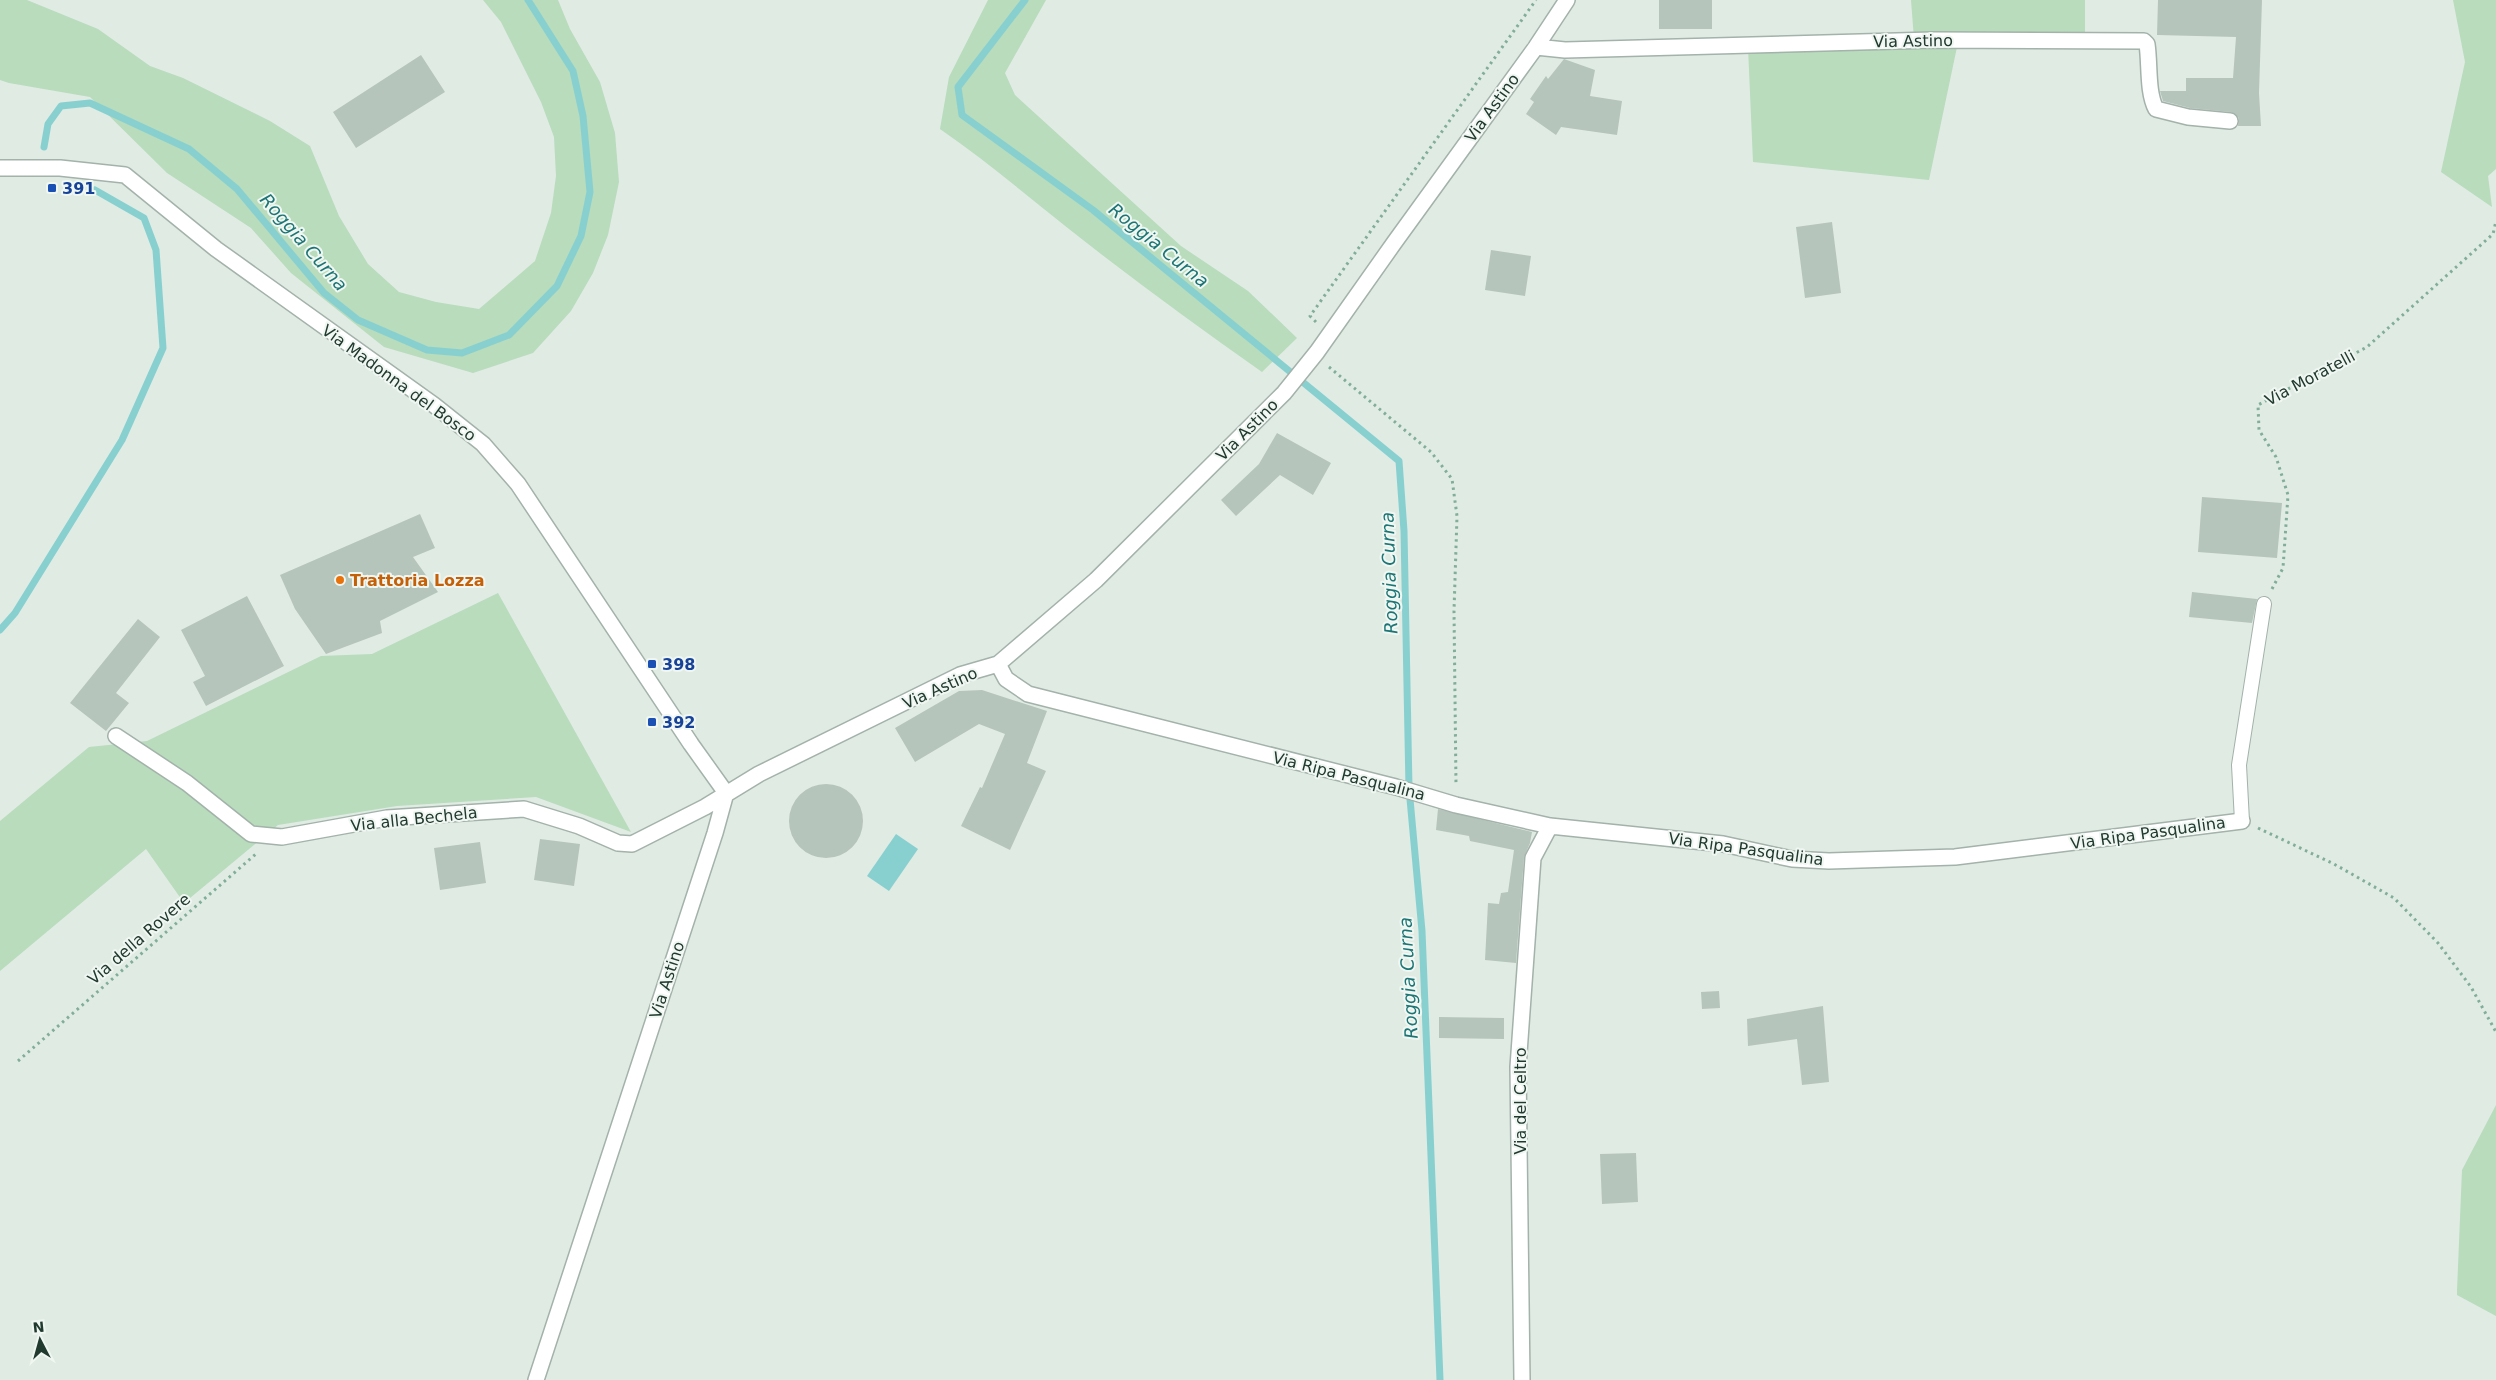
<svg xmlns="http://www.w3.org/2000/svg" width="2496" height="1380" font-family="'DejaVu Sans',sans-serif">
	<rect width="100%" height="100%" fill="#e0ebe4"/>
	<path fill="#b8dcbc" d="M0,0H27L98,29L150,66L183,78L270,121L310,146L339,216L368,264L399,292L436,302L479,309L535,261L551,213L556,176L554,137L541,102L501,22L483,0H558L570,29L600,82L615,133L619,182L608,235L593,273L571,311L533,353L473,373L384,347L291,273L251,228L167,173L90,97L9,83L0,80Z
		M988,0H1046L1005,73L1015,95L1181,246L1248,291L1297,338L1262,372C1197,326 1132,279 1069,229C1026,195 985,160 940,129L949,77Z
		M1911,0H2085V35L1957,47L1929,180L1753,162L1748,47L1914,39Z
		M2453,0H2496V169L2488,176L2492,207L2441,172L2465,62Z
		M498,593L631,832L536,797L397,806L278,825L184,903L146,849L0,971V821L89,747L147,741L321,656L372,654Z
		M2496,1105V1316L2457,1295V1291L2462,1170Z"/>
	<path fill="#88d0cf" d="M896,834L918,849L889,891L867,876Z"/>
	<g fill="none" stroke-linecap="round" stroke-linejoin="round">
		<path stroke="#88d0cf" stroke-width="7" d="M1025,0L958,87L962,115L1093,210L1399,461L1404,531L1409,788L1422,931L1440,1380
			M44,147L48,124L61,106L90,103L189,149L237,189L324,293L358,320L427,350L462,353L509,335L557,286L581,236L590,192L583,116L573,71L528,0
			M0,630L15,613L122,440L163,348L156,250L144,218L95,190"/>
	</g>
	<path fill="#b5c5bc" d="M1659,0H1712V29H1659Z
		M2158,0H2262L2259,93L2261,126H2238L2239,118L2231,112L2190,108L2163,101L2160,91H2186V78H2233L2236,37L2157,35Z
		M421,55L445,92L356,148L333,112Z
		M1564,59L1595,70L1590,96L1622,101L1617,135L1561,127L1556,135L1526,114L1534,102L1530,99L1546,76L1548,79Z
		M1832,222L1841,293L1805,298L1796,227Z
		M1491,250L1531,256L1525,296L1485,290Z
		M1277,433L1331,463L1313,495L1280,475L1236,516L1221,500L1259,464Z
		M2202,497L2282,503L2277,558L2198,552Z
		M420,514L435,548L413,557L438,592L380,621L382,633L326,654L295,609L280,575Z
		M2192,592L2257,599L2252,623L2189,617Z
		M247,596L284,666L206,706L193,682L205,676L181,630Z
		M138,619L160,637L116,693L129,703L106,731L70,703Z
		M982,690L1047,711L1027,763L1046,771L1010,850L961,826L980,787L982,788L1005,734L979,724L915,762L895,728L959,691Z
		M789 821a37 37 0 1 1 74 0a37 37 0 1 1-74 0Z
		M1438,809L1532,832L1530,843L1524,857L1516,963L1485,960L1488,903L1499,904L1501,893L1508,892L1514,850L1470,841L1469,836L1436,830Z
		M540,839L580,844L574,886L534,880Z
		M480,842L486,883L440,890L434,848Z
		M1719,991L1720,1008L1702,1009L1701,992Z
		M1823,1006L1829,1082L1802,1085L1797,1039L1748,1046L1747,1019Z
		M1439,1017L1504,1018V1039L1439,1038Z
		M1636,1153L1638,1202L1602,1204L1600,1154Z"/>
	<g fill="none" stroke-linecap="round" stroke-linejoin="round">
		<defs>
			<path id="service" d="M2242,821L2239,765L2264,604"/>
			<path id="minor" d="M1536,47L1565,50L1933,40L2144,41L2147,44C2150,64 2147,92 2156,109L2188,117L2230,121
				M0,168H60L125,175L216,249L434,405L483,444L518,484L691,744L726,793
				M998,664L1006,679L1028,694L1396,787L1456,805L1550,826L1723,844L1792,859L1829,861L1955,857L2242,821
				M116,736L187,783L251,834L282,837L387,818L524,809L579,826L618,843L632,844L705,807L759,774L960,675L998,664L1096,580L1284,393L1317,352L1394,243L1536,47L1567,0
				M536,1380L715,833L726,793
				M1522,1380L1518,1067L1533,858L1550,826"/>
		</defs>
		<use href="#service" stroke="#a3b2aa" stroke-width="16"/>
		<use href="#minor" stroke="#a3b2aa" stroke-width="18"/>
		<path stroke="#80ae98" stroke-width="3" stroke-dasharray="2.5 4" stroke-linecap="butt" d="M1316,322L1310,316L1536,0
			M1329,367L1431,452L1452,479L1457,516L1454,611L1456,785
			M2272,589L2283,568L2288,495L2276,457L2259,430L2258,405L2367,347L2493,234L2496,221
			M2258,828L2334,864L2394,898L2438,943L2471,987L2496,1032
			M18,1061L257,853"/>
		<use href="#service" stroke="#fff" stroke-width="14"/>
		<use href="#minor" stroke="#fff" stroke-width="15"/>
	</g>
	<g fill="#1a4fb4" stroke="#f0f7f2" stroke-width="2">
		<rect x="47" y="183" width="10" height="10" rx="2.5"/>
		<rect x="647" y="659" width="10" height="10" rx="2.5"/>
		<rect x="647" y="717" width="10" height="10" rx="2.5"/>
	</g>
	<circle fill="#e8710a" stroke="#f0f7f2" stroke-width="2" cx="340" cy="580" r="5"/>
	<g text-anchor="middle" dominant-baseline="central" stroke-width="4" stroke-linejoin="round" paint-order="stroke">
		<g font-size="16" fill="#213a2f" stroke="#f0f7f2">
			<text transform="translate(1913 41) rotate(-1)">Via Astino</text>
			<text transform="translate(1492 108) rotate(-54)">Via Astino</text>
			<text transform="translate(2310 378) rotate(-28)">Via Moratelli</text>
			<text transform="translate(399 383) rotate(36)">Via Madonna del Bosco</text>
			<text transform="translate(1247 430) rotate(-45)">Via Astino</text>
			<text transform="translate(940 688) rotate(-24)">Via Astino</text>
			<text transform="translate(1349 776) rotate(14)">Via Ripa Pasqualina</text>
			<text transform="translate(414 819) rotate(-6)">Via alla Bechela</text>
			<text transform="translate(2148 833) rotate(-8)">Via Ripa Pasqualina</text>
			<text transform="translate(1746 849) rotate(8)">Via Ripa Pasqualina</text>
			<text transform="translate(139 939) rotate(-41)">Via della Rovere</text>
			<text transform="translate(667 980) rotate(-72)">Via Astino</text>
			<text transform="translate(1520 1101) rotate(-90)">Via del Celtro</text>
		</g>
		<g font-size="16" font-weight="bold" fill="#164399" stroke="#f0f7f2" text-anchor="start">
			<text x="62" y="188">391</text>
			<text x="662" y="664">398</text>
			<text x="662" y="722">392</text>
		</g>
		<g font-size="16" font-weight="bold" fill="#c56008" stroke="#f0f7f2" text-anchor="start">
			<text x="350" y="580">Trattoria Lozza</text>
		</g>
		<g font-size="18" font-style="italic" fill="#1c7575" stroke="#f0f7f2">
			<text transform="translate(304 242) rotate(49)">Roggia Curna</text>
			<text transform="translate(1159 245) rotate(39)">Roggia Curna</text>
			<text transform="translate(1389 573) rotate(-92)">Roggia Curna</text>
			<text transform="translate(1408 978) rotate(-93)">Roggia Curna</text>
		</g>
	</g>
	<g transform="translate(40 1340) rotate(354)" stroke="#f0f7f2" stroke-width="4" paint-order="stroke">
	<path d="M0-4L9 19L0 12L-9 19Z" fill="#213a2f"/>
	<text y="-8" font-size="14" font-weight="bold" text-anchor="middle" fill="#213a2f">N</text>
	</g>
</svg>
